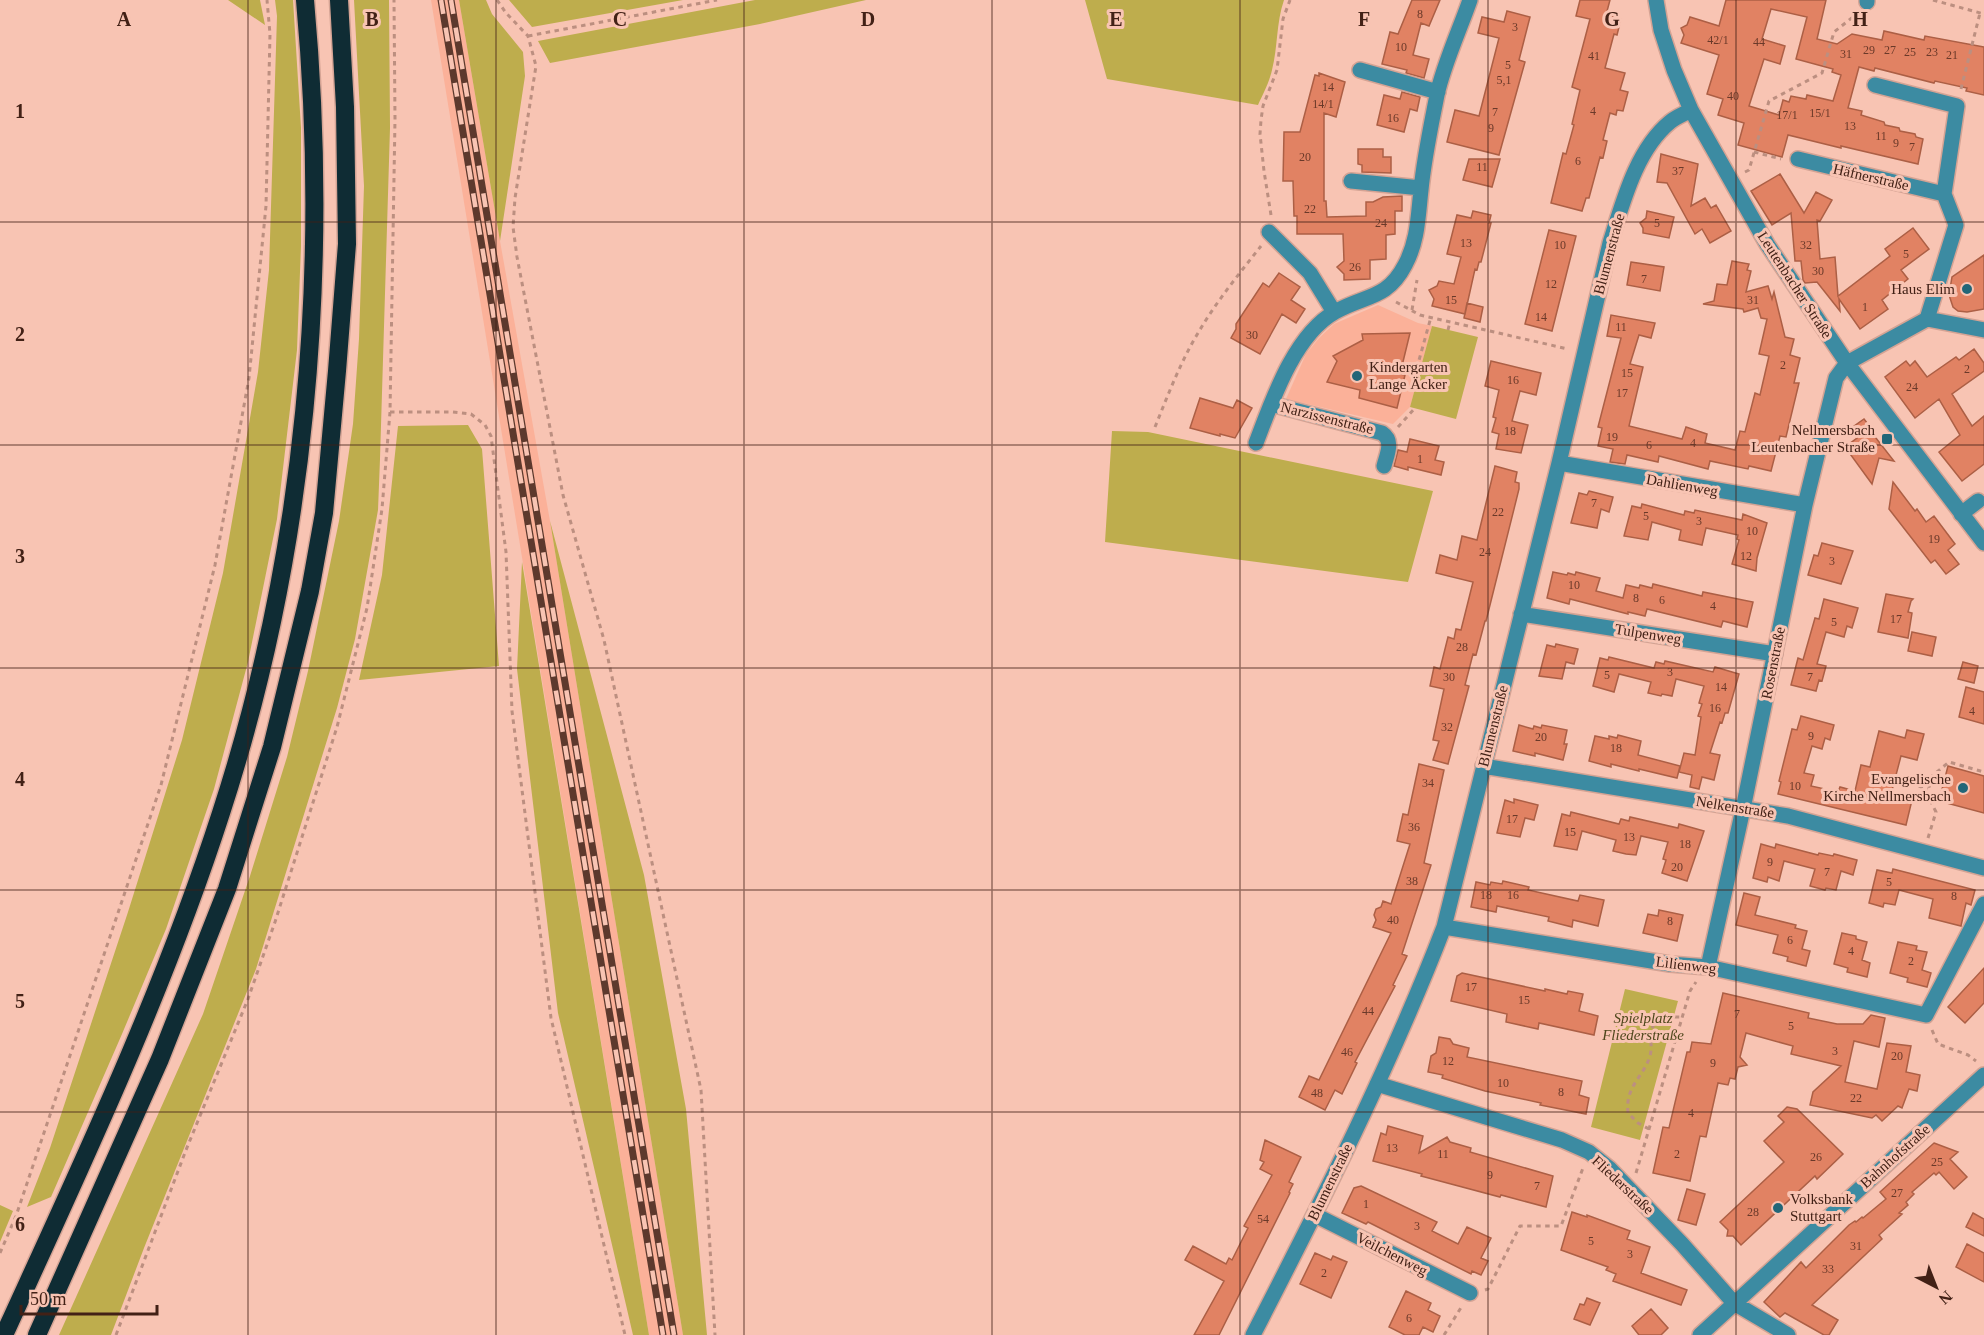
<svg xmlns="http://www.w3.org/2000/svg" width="1984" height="1335" font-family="Georgia,serif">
	<rect width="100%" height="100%" fill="#f8c4b3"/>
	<path fill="#fbb199" d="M431,0H459L500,241L550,521L683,1335H649Z
		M1378,305L1418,323L1432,326L1410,407L1393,424L1286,399L1306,354L1319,338L1334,324Z"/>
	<path fill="#bead4d" d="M228,0H260L265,25Z
		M275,0H293L301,128V246L297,350L277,519L248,662L214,789L166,929L122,1034L51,1197L27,1207L50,1148L128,912L182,740L223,573L258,372L269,270L277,16Z
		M354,0H389L390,128L380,459L378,510L355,639L337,708L256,969L144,1248L111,1335H59L203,1014L250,876L287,757L308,671L339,521L353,424L359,339L364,186Z
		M459,0H486L492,14L523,52L525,76L500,241Z
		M509,0H683L532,27Z
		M755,0H866L760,24L550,63L538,41Z
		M1085,0H1284C1276,23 1278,47 1272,70C1269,83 1263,94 1258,105L1107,79Z
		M1432,326L1478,337L1456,419L1410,407Z
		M468,425L482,449L499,666L359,680L382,575L398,426Z
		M1112,431L1148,432L1433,491L1408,582L1105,542Z
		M550,521L644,875L686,1109L707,1335H683Z
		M522,562L649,1335H633L558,1013L517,669Z
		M1625,989L1678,1001L1640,1140L1591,1127Z
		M0,1205L13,1211L0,1242Z"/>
	<path fill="#e18263" stroke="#ac5f45" stroke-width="1.5" fill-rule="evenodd" d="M1412,0H1440L1429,26L1421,23L1413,55L1429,59L1424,78L1406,73L1407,70L1382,64L1390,32L1398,34Z
		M1580,0H1610L1606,15L1621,19L1617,35L1614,34L1605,68L1625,73L1620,90L1628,92L1623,111L1617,110L1616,115L1610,113L1603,140L1607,141L1603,158L1600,157L1589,198H1586L1582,211L1551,203L1563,153L1566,154L1574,125L1572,124L1580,90L1572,87L1590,19L1576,16Z
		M1726,0H1826L1817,39L1837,44L1852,34L1882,40L1884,31L1924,40L1925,36L1984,47V95L1966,91L1967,88L1935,81L1934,83L1875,68L1874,71L1859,67L1848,108L1862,111L1861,115L1884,122L1885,125L1899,128L1900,131L1915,134L1916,137L1923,139L1918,164L1841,146V148L1788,135L1782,157L1738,145L1744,123L1718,115L1723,99L1707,94L1719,55L1681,43L1684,35L1681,28L1687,25L1690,17L1719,26ZM1771,9L1807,17L1796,59L1833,69L1832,72L1841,75L1833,101L1807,95L1806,99L1791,96L1789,102L1783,100L1779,115L1749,106L1764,59L1780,64L1785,46L1762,39Z
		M1507,11L1530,17L1519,60L1525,62L1499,155L1447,142L1455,110L1479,116L1499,38L1478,33L1482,17L1504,22Z
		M1319,73L1345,82L1336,117L1324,113V201H1326L1327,217L1366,216V202H1373L1383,197L1402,196V211H1395V234L1386,235V259L1370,260V279L1344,280V274L1337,267L1344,261L1343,234H1297V216H1294L1293,181H1283L1284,132H1300L1315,75L1319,76Z
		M1402,92L1420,97L1417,111L1410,109L1404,132L1377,125L1384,95L1400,99Z
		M1358,149H1383V157H1391V173L1362,172V165L1358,164Z
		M1661,154L1698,164L1691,206L1705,198L1711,208L1716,205L1731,231L1710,243L1702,229L1695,234L1667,183L1657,182Z
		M1469,159H1500L1492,187L1463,180Z
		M1780,174L1804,213L1816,192L1832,200L1820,221L1817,220L1820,259L1835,257L1838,296L1890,256L1885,249L1913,228L1929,249L1901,270L1908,279L1882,300L1888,309L1860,329L1839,299L1840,311L1817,282L1805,283L1803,280L1801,261H1795L1791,213L1772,225L1751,191Z
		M1473,211L1491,215L1489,223H1491L1481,262H1479L1477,270L1475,269L1465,314L1432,306L1434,299L1429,290L1437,286L1439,281L1454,284L1461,257L1447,254L1457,215L1471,218Z
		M1647,211L1674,217L1669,238L1643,233V228L1640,223L1646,218Z
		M1549,230L1576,236L1552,331L1525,324Z
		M1984,255V309L1967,312L1958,311L1953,307L1949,295L1952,277Z
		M1732,261L1749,264L1747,270L1751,271L1746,292L1768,286L1772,299L1774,292L1785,337L1794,339L1790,355L1800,358L1794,383H1799L1786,437L1780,436L1771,471L1749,466L1748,469L1710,461L1708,469L1659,456L1658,462L1627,455L1625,464L1610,462L1613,449L1598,446L1602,428L1598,427L1621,338L1607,336L1611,315L1655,323L1651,338L1639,335L1630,364L1643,367L1629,426L1682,439L1686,427L1707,434L1705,443L1735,450L1740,431L1745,432L1755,393L1760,395L1769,356L1759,354L1767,319L1761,318L1758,308L1744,312L1743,309L1703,304L1714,301L1717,284L1727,285Z
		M1631,262L1664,267L1660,291L1627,285Z
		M1279,273L1300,287L1291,300L1305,309L1296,323L1282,314L1260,354L1231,338L1236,329V324L1263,283L1269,287Z
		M1467,303L1483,307L1480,322L1464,318Z
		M1410,333L1400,374L1405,375L1397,408L1359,398L1360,390L1327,382L1337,361L1333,356L1363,340L1362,334Z
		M1974,349L1984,363V371L1952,394L1972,426L1984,416V464L1962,481L1939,452L1960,435L1939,399L1915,418L1885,377L1906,361L1910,366L1915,361L1927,377L1956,357L1959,360Z
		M1491,361L1541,373L1536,395L1520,391L1512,421L1528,425L1521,453L1496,449L1499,434L1492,432L1496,418L1493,417L1499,390L1485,386Z
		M1200,398L1233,408L1237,400L1252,408L1235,438L1220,434V436L1190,428Z
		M1864,419L1874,432L1872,433L1894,461L1879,458L1872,484L1845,447L1857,438L1850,429Z
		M1410,439L1439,446L1435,460L1444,462L1441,475L1408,467V470L1394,466L1398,450L1407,452Z
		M1495,466L1517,472L1515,482L1519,483V489L1486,621H1485L1476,655L1473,654L1465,685L1469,686L1448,764L1433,760L1439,741L1433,740L1444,689L1430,686L1434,667L1440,669L1448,637L1454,639L1456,629L1461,630L1473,582L1436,573L1440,555L1457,560L1462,536L1477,540Z
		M1893,482L1915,511L1917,509L1926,522L1934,516L1955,544L1948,550L1959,564L1946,574L1935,560L1931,563L1889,509Z
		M1589,491L1613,497L1609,512L1601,509L1597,528L1571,523L1579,493L1587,495Z
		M1642,504L1684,515L1685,511L1694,513L1695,510L1742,520L1743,514L1767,523L1757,558L1756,571L1732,564L1739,540L1737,539L1738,535L1706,528L1702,545L1679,540L1681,530L1652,522L1648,540L1624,536L1632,506L1641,508Z
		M1822,543L1853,551L1841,584L1808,575L1814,555L1818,556Z
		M1553,572L1567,575L1568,573L1575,575L1576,572L1600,578L1596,591L1623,598L1626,585L1639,588L1640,585L1652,588L1653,584L1702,596L1703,592L1753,602L1747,627L1723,621L1721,627L1647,609L1645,616L1628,612V614L1570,599L1569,604L1547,598Z
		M1886,594L1913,599L1911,601L1908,612L1912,613L1908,638L1878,632Z
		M1824,599L1858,608L1852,628L1847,626L1844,637L1826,632L1817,664L1826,666L1822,681L1819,680L1816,691L1791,685L1798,658L1803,660L1815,618L1819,619Z
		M1912,632L1936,637L1932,656L1908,651Z
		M1556,644L1578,649L1574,664L1566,662L1562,679L1539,676L1547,645L1555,647Z
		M1609,657L1654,668L1656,662L1664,664L1665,661L1713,672L1715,667L1739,674L1728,713H1725L1722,723L1720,722L1710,753L1720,755L1714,780L1702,777L1699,789L1690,787L1692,775L1679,772L1684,753L1695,755L1701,717L1698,716L1702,704L1699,703L1704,686L1676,679L1672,696L1662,694L1661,696L1648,693L1651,682L1619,674L1614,692L1593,686L1600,658L1608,660Z
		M1963,662L1978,666L1974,683L1958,679Z
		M1966,687L1984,692V724L1959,717Z
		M1801,716L1834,725L1830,740L1825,738L1822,749L1812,746L1804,773L1814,775L1811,786L1838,792L1840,787L1855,791L1861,765L1870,767L1879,731L1905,738L1907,730L1924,734L1917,760L1901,756L1891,794L1912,800L1906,825L1778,794L1781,782L1779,781L1792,729L1797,730Z
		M1519,725L1533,729L1534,726L1541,728L1542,725L1567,730L1564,744H1567L1563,760L1535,753V756L1513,751Z
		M1618,735L1641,741L1638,755L1680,766L1677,778L1639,769V771L1611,764V767L1589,761L1595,736L1609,739V736L1617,738Z
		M1419,764L1444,770L1424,863L1431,865L1402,954L1407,956L1393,985L1395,986L1355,1062L1357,1063L1342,1094L1335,1090L1325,1110L1299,1097L1309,1076L1319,1080L1391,933L1373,927L1376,920L1374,915L1376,909L1381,907L1383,901L1391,904L1410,844L1397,841L1403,814L1408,815Z
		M1948,766L1984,776V813L1939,801Z
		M1514,799L1538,805L1534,820L1525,818L1520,837L1497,833L1505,800L1514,803Z
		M1571,812L1619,824L1621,819L1629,821L1630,817L1678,828L1679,824L1704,831L1687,881L1662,873L1666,860L1663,859L1668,842L1641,836L1636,855L1626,854L1613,851L1616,840L1582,831L1577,850L1554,846L1562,814L1570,816Z
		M1761,844L1775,848L1776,844L1818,855L1819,853L1833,856L1834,854L1857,860L1853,875L1841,871L1836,890L1826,888L1825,890L1810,886L1815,869L1784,861L1779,881L1768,877L1767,882L1753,878Z
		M1893,869L1975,890L1971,905L1966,903L1961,926L1929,918L1933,899L1899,890L1895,905L1884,903L1883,907L1869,903L1877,870L1892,873Z
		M1503,881L1529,887L1528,890L1578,901L1580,895L1604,900L1598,926L1573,920L1572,927L1548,921L1549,917L1497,906L1496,912L1471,907L1476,882L1490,885L1491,882L1502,884Z
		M1744,893L1760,897L1755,915L1796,925L1795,928L1807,931L1802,949L1810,951L1806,966L1787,961L1788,957L1773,953L1778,935L1736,925Z
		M1659,910L1683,915L1677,941L1643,933L1648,914L1658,916Z
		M1842,933L1856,936V939L1867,942L1862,960L1870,963L1867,977L1847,972L1848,968L1834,964Z
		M1898,942L1917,946L1916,950L1927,952L1922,970L1931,973L1927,987L1907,982L1908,978L1890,973Z
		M1984,968V1003L1965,1023L1948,1007Z
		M1462,973L1545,991V989L1567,994L1568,991L1583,994L1579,1011L1598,1016L1594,1035L1539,1023L1538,1029L1506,1022L1507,1014L1451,1001L1457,976Z
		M1723,993L1809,1013L1808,1018L1837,1024H1863L1871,1015L1885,1018L1879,1047L1854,1041L1845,1082L1877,1089L1887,1043L1911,1046L1906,1072L1920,1075L1917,1091L1909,1089L1902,1108L1898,1106L1882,1121L1876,1115L1872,1118L1810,1105L1813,1092L1841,1066L1791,1054L1793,1046L1746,1033L1740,1057L1747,1065L1738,1067L1735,1079L1730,1078L1728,1085L1718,1083L1706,1137L1700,1136L1690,1181L1653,1173L1663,1127L1669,1128L1687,1052H1690L1692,1042L1711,1044Z
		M1439,1037L1450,1039L1453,1044L1469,1048L1467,1057L1582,1081L1579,1095L1589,1098L1586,1114L1540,1105L1541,1103L1485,1091L1442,1078L1443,1075L1428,1072L1431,1056L1436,1053Z
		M1787,1107L1797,1109L1843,1154L1817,1179L1815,1176L1741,1245L1733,1236H1727L1728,1230L1720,1222L1784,1162L1764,1141L1784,1122L1778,1116Z
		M1388,1126L1423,1136L1419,1153L1447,1137L1450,1142L1471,1148L1470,1152L1553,1176L1546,1207L1501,1195L1500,1197L1421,1176L1422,1174L1373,1161L1381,1133L1386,1135Z
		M1265,1140L1301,1157L1289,1182L1293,1184L1289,1192L1290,1193L1219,1335H1194L1224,1281L1185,1260L1193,1246L1226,1264L1229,1258L1232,1260L1248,1228L1244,1226L1272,1175L1260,1169L1264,1162L1260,1160Z
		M1934,1143L1958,1152L1950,1159L1967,1177L1954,1189L1939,1172L1936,1175L1934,1173L1912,1192L1914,1194L1906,1202L1908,1205L1899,1213L1902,1214L1879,1235L1882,1239L1812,1305L1838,1320L1829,1335H1824L1785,1313L1780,1317L1764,1302L1801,1262L1806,1268L1849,1225L1855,1221L1856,1222L1862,1217L1863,1218L1886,1199L1880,1192Z
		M1361,1186L1437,1222L1432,1231L1458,1244L1467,1227L1491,1238L1481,1258L1488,1261L1481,1275L1472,1271L1471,1274L1368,1222L1366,1224L1342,1213L1354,1188Z
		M1687,1189L1705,1194L1696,1225L1678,1220Z
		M1572,1212L1587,1217V1215L1630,1231L1627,1239L1650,1247L1641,1273L1687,1290L1681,1305L1613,1281L1616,1274L1606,1270L1608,1267L1561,1250Z
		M1973,1213L1984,1219V1236L1966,1227Z
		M1967,1244L1984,1253V1282L1956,1267Z
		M1315,1253L1331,1260L1333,1256L1347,1262L1331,1298L1300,1284Z
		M1406,1291L1431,1303L1428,1310L1440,1316L1433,1332L1423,1327L1419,1335H1405L1389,1327Z
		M1587,1298L1600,1303L1590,1325L1574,1319L1580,1304L1584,1305Z
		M1651,1309L1668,1328L1661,1335H1639L1632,1326Z"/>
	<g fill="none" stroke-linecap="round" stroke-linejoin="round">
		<defs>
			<path id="minor" d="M1656,0L1661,30L1674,70L1691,110L1767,244L1847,363L1984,543
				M1867,2V0
				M1360,70L1438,92
				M1875,85L1957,106L1944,194L1956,225L1927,319
				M1798,159L1944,194
				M1351,181L1421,188
				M1269,232L1310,273L1334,312
				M1271,404L1382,433C1394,441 1387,454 1384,466
				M1256,443C1272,401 1294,335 1335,312C1364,295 1387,300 1405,265C1418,241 1418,216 1421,190C1424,158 1431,126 1437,95C1443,66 1460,29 1470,0
				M1559,463L1805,505
				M1961,514L1978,501
				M1521,614L1775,654
				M1483,766L1788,816L1984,868
				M1444,927L1670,964L1708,967L1926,1015L1984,904
				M1708,967L1743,809L1805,505L1836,378L1847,363L1927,319L1984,330
				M1377,1084L1562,1140L1589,1152L1609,1168L1682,1244L1734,1303L1788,1335
				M1315,1215L1470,1293
				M1253,1335C1322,1201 1390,1067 1444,927L1559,463L1610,243C1623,202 1636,150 1670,122C1676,117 1684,114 1691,110
				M1700,1335L1984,1075"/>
			<path id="highway" d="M4,1335C82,1164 163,993 221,813C306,552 330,273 305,0
				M37,1335L160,1059L227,889L272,747L310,591L324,513L337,371L347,244L345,107L339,0"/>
		</defs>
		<use href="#minor" stroke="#d4a394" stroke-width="18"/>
		<use href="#highway" stroke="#d4a394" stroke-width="21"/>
		<path stroke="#bc8f80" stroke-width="3" stroke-dasharray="4.5 4.5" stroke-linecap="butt" d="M497,0L506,13L528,36L536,66L515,198L513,227L517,257L563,495L604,640L701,1090L715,1335
			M1933,0L1984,14
			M528,36L717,0
			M1961,89L1980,13
			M1754,152L1781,159
			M1745,172L1749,170L1769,101L1822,73L1834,32L1858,13
			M1271,215L1264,171L1260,134L1261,120L1263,106L1277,70L1283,19L1290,0
			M1396,302L1420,315L1568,349
			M1412,310L1417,280
			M1448,330L1450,322
			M1401,368L1416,371L1431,317
			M390,412H453L471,414L485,425L491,436L506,552L512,711L551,1018L625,1335
			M1155,427C1168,395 1180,363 1198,333C1216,302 1239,274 1261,246
			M1398,427L1415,408
			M1893,778L1928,789
			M1928,838L1936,812L1927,794L1932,776L1949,762L1984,772
			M1932,1030L1938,1044L1968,1055L1976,1061
			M1649,1129L1638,1123L1628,1113C1625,1086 1643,1078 1650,1056C1653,1046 1648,1032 1655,1023C1660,1016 1674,1017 1682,1017
			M1636,1173L1690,991L1696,982
			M0,1253L16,1216L161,785L215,565L249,378L266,206L270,34L267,0
			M1485,1290L1488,1289L1520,1226H1561L1583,1168
			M116,1335L186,1150L248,999L275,922L337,727L367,608L382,509L390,412L395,119L394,0
			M1444,1335L1462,1306"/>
		<use href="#minor" stroke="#3c8ba2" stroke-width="15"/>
		<use href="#highway" stroke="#0f2c34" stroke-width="18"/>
		<defs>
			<path id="rail" d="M441,0L663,1335
				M451,0L674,1335"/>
		</defs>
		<use href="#rail" stroke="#5d392d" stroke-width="7"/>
		<use href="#rail" stroke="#f8c4b3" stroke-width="4.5" stroke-dasharray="14" stroke-linecap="butt"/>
	</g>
	<path fill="none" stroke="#422116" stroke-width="1.5" stroke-opacity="0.55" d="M248,0V1335M496,0V1335M744,0V1335M992,0V1335M1240,0V1335M1488,0V1335M1736,0V1335M0,222H1984M0,445H1984M0,668H1984M0,890H1984M0,1112H1984"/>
	<g fill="#226678" stroke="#f8c4b3" stroke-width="2">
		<circle cx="1967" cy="289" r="6"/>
		<circle cx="1357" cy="376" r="6"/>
		<rect x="1881" y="433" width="12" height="12" rx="3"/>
		<circle cx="1963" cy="788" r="6"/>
		<circle cx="1778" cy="1208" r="6"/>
	</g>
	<g text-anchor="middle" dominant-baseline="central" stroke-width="6" stroke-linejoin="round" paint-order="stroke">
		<g font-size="12" fill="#6a3929">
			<text x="1420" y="14">8</text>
			<text x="1515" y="27">3</text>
			<text x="1718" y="40">42/1</text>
			<text x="1759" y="42">44</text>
			<text x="1401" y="47">10</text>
			<text x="1869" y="50">29</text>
			<text x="1890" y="50">27</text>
			<text x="1910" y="52">25</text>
			<text x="1932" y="52">23</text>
			<text x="1846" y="54">31</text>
			<text x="1952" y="55">21</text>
			<text x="1594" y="56">41</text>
			<text x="1508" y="65">5</text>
			<text x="1504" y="80">5,1</text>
			<text x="1328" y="87">14</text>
			<text x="1733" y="96">40</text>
			<text x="1323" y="104">14/1</text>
			<text x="1593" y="111">4</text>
			<text x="1495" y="112">7</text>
			<text x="1820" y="113">15/1</text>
			<text x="1787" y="115">17/1</text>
			<text x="1393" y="118">16</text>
			<text x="1850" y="126">13</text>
			<text x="1491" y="128">9</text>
			<text x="1881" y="136">11</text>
			<text x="1896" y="143">9</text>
			<text x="1912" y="147">7</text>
			<text x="1305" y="157">20</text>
			<text x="1578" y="161">6</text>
			<text x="1482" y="167">11</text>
			<text x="1678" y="171">37</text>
			<text x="1310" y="209">22</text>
			<text x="1381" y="223">24</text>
			<text x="1657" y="223">5</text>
			<text x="1466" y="243">13</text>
			<text x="1560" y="245">10</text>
			<text x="1806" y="245">32</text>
			<text x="1906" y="254">5</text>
			<text x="1355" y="267">26</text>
			<text x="1818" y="271">30</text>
			<text x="1644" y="279">7</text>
			<text x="1551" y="284">12</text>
			<text x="1451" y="300">15</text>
			<text x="1753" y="300">31</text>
			<text x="1865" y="307">1</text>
			<text x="1541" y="317">14</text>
			<text x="1621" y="327">11</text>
			<text x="1252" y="335">30</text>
			<text x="1783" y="365">2</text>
			<text x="1967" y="369">2</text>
			<text x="1627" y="373">15</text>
			<text x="1513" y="380">16</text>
			<text x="1912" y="387">24</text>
			<text x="1622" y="393">17</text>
			<text x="1510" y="431">18</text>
			<text x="1612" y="437">19</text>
			<text x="1693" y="443">4</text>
			<text x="1649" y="445">6</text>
			<text x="1420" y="459">1</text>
			<text x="1594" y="503">7</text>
			<text x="1498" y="512">22</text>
			<text x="1646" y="516">5</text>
			<text x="1699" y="521">3</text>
			<text x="1752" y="531">10</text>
			<text x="1934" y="539">19</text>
			<text x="1485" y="552">24</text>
			<text x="1746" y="556">12</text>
			<text x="1832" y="561">3</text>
			<text x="1574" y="585">10</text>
			<text x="1636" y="598">8</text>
			<text x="1662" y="600">6</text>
			<text x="1713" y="606">4</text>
			<text x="1896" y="619">17</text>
			<text x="1834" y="622">5</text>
			<text x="1462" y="647">28</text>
			<text x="1670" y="672">3</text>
			<text x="1607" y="675">5</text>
			<text x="1449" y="677">30</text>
			<text x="1810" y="677">7</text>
			<text x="1721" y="687">14</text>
			<text x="1715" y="708">16</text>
			<text x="1972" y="711">4</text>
			<text x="1447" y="727">32</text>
			<text x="1811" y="736">9</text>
			<text x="1541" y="737">20</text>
			<text x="1616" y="748">18</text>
			<text x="1428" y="783">34</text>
			<text x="1795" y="786">10</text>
			<text x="1512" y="819">17</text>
			<text x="1414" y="827">36</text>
			<text x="1570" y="832">15</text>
			<text x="1629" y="837">13</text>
			<text x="1685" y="844">18</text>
			<text x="1770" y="862">9</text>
			<text x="1677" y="867">20</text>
			<text x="1827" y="872">7</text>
			<text x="1412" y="881">38</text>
			<text x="1889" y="882">5</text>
			<text x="1486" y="895">18</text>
			<text x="1513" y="895">16</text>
			<text x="1954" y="896">8</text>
			<text x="1393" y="920">40</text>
			<text x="1670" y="921">8</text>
			<text x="1790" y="940">6</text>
			<text x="1851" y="951">4</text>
			<text x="1911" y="961">2</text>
			<text x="1471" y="987">17</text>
			<text x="1524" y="1000">15</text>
			<text x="1368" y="1011">44</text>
			<text x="1737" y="1014">7</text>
			<text x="1791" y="1026">5</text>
			<text x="1835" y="1051">3</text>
			<text x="1347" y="1052">46</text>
			<text x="1897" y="1056">20</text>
			<text x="1448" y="1061">12</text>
			<text x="1713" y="1063">9</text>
			<text x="1503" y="1083">10</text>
			<text x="1561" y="1092">8</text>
			<text x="1317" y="1093">48</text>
			<text x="1856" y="1098">22</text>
			<text x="1691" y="1113">4</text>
			<text x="1392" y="1148">13</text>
			<text x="1443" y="1154">11</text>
			<text x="1677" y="1154">2</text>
			<text x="1816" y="1157">26</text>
			<text x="1937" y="1162">25</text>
			<text x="1490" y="1175">9</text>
			<text x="1537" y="1186">7</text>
			<text x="1897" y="1193">27</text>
			<text x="1366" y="1204">1</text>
			<text x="1753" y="1212">28</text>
			<text x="1263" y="1219">54</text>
			<text x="1417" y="1226">3</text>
			<text x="1591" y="1241">5</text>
			<text x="1856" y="1246">31</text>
			<text x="1630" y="1254">3</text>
			<text x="1828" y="1269">33</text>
			<text x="1324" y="1273">2</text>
			<text x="1409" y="1318">6</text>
		</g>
		<g font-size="15" fill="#422116" stroke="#f8c4b3">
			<text transform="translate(1871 177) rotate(13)">Häfnerstraße</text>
			<text transform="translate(1609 254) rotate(-75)">Blumenstraße</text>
			<text transform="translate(1795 285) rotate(57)">Leutenbacher Straße</text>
			<text transform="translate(1327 418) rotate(14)">Narzissenstraße</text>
			<text transform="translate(1682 485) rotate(10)">Dahlienweg</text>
			<text transform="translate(1648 634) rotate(9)">Tulpenweg</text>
			<text transform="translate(1773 663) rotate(-79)">Rosenstraße</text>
			<text transform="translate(1493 726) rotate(-76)">Blumenstraße</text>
			<text transform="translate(1735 807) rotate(9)">Nelkenstraße</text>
			<text transform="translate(1686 965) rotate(7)">Lilienweg</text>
			<text transform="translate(1895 1156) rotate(-42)">Bahnhofstraße</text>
			<text transform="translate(1330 1182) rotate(-64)">Blumenstraße</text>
			<text transform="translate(1623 1185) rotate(43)">Fliederstraße</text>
			<text transform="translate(1392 1254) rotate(27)">Veilchenweg</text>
		</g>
		<g font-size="15" fill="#422116" stroke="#f8c4b3" text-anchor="end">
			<text x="1955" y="289">Haus Elim</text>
			<text x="1369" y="367" text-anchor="start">Kindergarten<tspan x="1369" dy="17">Lange Äcker</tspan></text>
			<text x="1875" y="430">Nellmersbach<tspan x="1875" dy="17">Leutenbacher Straße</tspan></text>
			<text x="1951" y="779">Evangelische<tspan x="1951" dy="17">Kirche Nellmersbach</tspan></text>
			<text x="1790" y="1199" text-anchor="start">Volksbank<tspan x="1790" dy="17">Stuttgart</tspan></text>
		</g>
		<g font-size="15" font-style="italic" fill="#4f471c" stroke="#f8c4b3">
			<text x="1643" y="1018">Spielplatz<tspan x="1643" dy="17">Fliederstraße</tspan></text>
		</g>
	</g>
	<g font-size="20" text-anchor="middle" font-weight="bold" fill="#422116" stroke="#f8c4b3" stroke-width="6" stroke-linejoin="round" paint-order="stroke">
		<text x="124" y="26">A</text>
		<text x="372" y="26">B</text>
		<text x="620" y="26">C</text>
		<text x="868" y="26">D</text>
		<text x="1116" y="26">E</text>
		<text x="1364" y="26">F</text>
		<text x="1612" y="26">G</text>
		<text x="1860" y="26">H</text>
		<text x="20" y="118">1</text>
		<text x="20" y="341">2</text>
		<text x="20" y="563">3</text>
		<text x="20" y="786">4</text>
		<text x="20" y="1008">5</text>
		<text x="20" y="1231">6</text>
	</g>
	<g transform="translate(1936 1287) rotate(138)" stroke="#f8c4b3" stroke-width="4.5" paint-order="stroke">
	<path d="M0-4.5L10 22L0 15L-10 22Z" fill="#422116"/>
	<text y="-9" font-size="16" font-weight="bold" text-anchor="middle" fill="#422116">N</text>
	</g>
	<path d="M21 1305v9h136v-9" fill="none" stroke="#422116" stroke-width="3"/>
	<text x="30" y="1305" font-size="18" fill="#422116" stroke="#f8c4b3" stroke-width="4.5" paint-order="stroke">50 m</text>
</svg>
